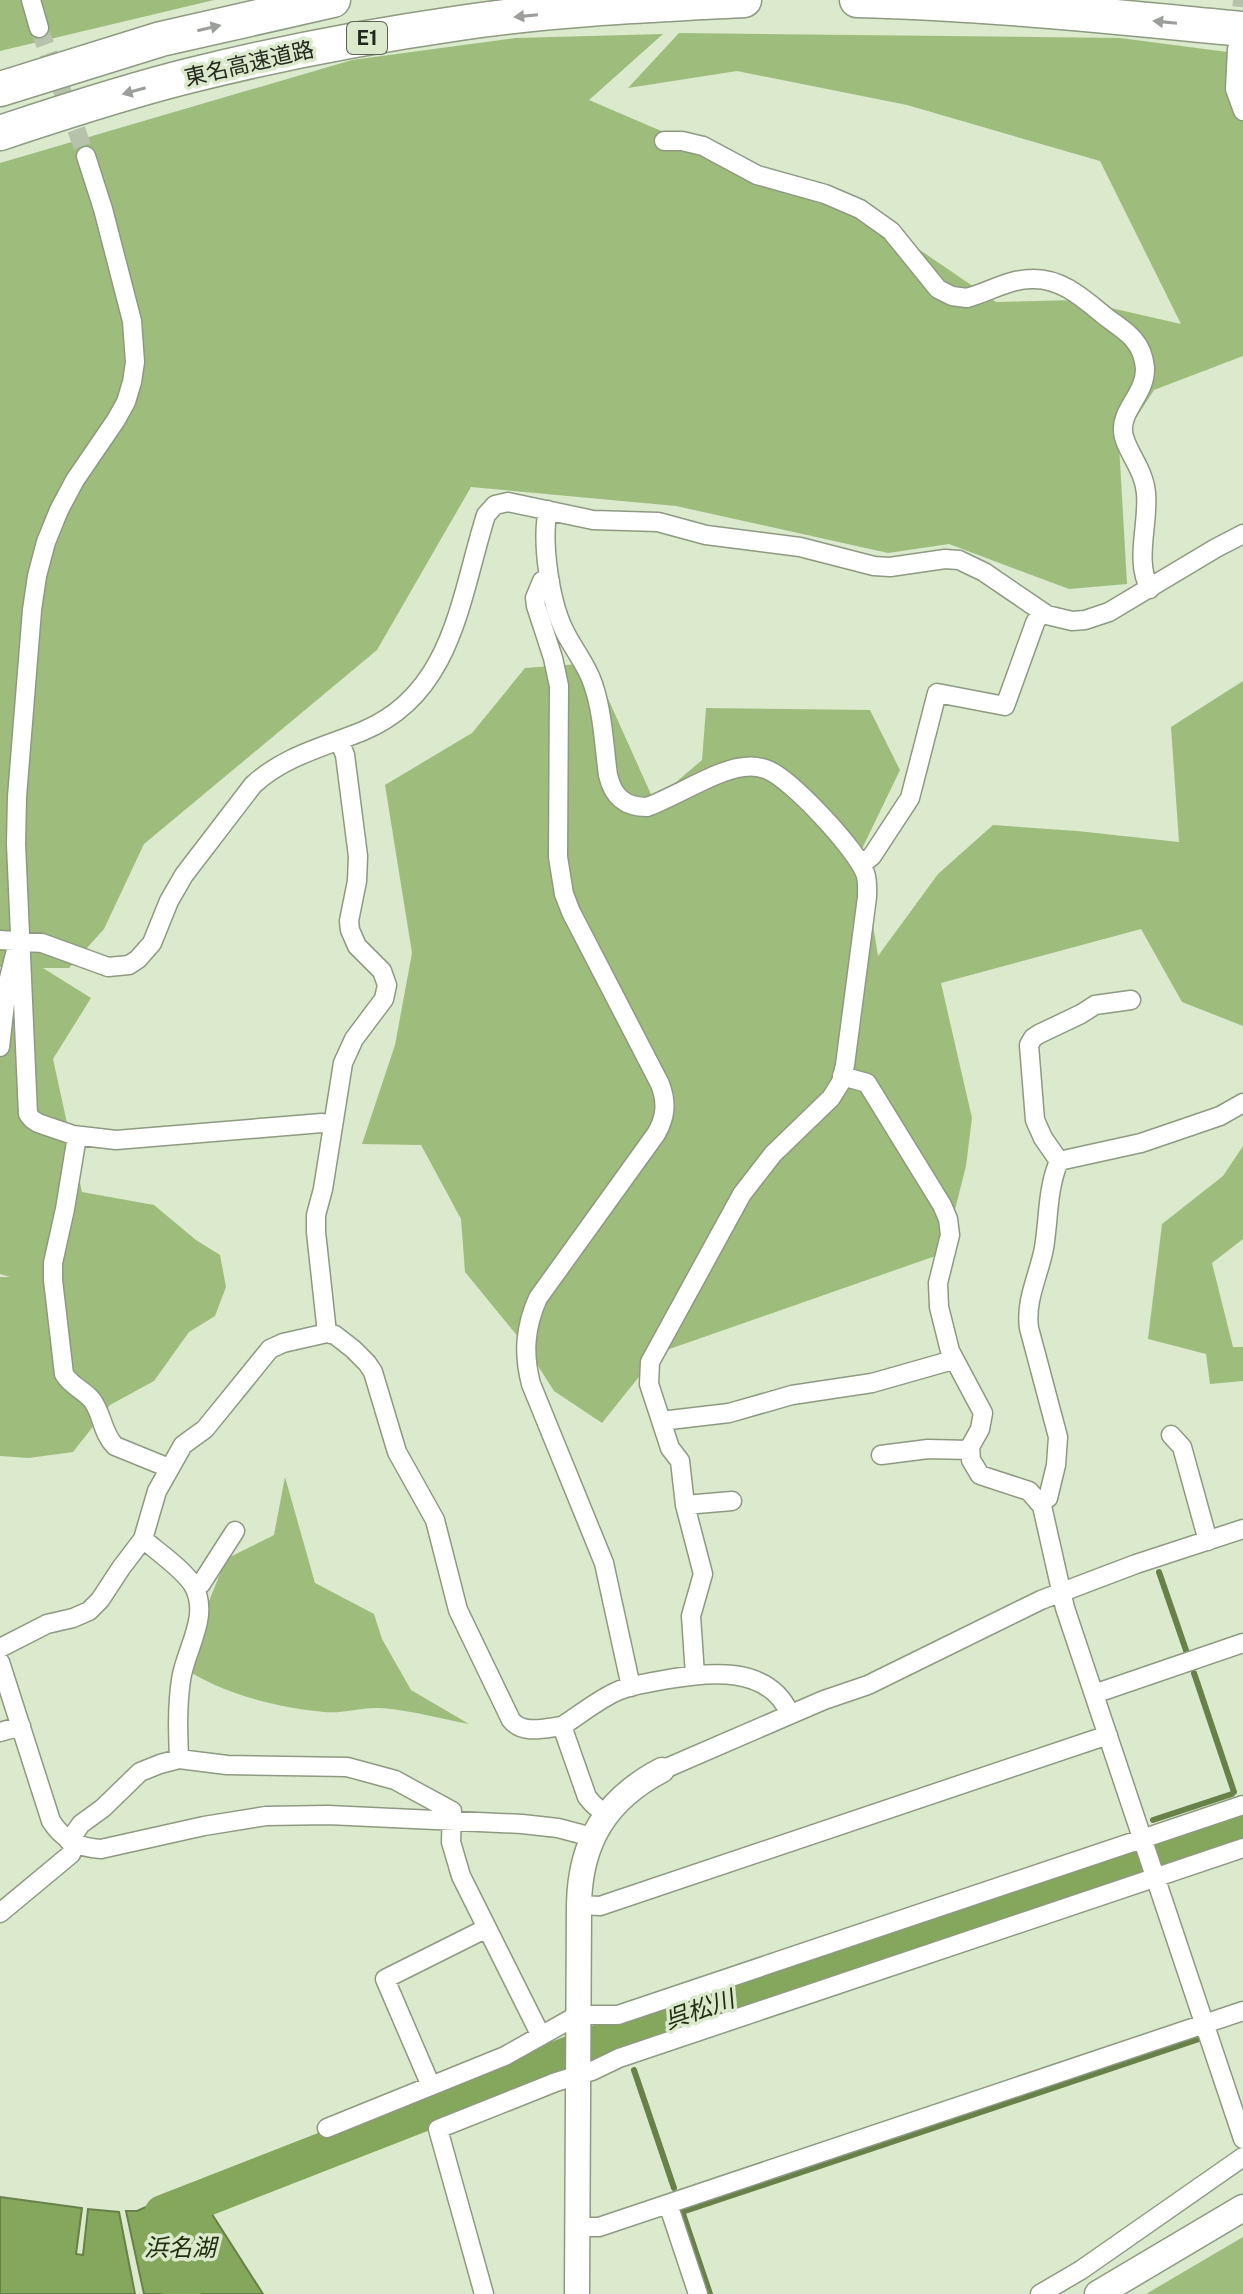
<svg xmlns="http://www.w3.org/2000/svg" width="1243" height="2294" font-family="'Public Sans','Noto Sans JP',sans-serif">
	<rect width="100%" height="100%" fill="#dbe9cd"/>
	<path fill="#9ebd7d" d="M0,0H214L0,51Z
		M679,33L1120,38L1243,54V356L1154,390L1119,444L1127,584L1069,589L949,544L888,553L676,506L471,487L377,650L144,844L104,929L69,968H43L91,998L53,1059L82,1192L154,1205L196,1240L220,1255L226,1287L215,1316L189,1332L154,1381L110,1405L73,1452L29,1458L0,1456V1277H10L0,1274V1018L22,968L0,967V163L352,60L516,38L663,34L589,100L804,192L898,235L996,302L1076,300L1181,324L1100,161L907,105L737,71L628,88Z
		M592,663L654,801L702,760L706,708L870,710L900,770L861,851L878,956L938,874L993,825L1077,831L1179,842L1171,727L1243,681V1026L1182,1002L1141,929L941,983L972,1118L966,1166L944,1253L658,1353L602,1423L554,1391L524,1344L465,1272L461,1219L421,1145L362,1144L395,1045L412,953L385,785L472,733L525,668Z
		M1243,1146V1239L1212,1263L1233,1347H1243V1381L1210,1384L1206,1354L1148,1339L1162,1224L1223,1176Z
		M285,1477L315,1583L374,1614L382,1639L411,1690L469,1724C442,1719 405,1709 379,1708C361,1707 342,1714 324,1712C279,1708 228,1695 190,1672L186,1658L226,1559L274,1535Z
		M1243,2237V2294H1146Z"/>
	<path fill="#84a75b" stroke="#678148" stroke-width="2" d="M194,2186L263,2294H144L126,2211H137Z
		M0,2197L82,2208L76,2254L83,2255L88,2209L119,2212L135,2294H0Z"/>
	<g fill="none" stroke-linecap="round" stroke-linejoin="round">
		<path stroke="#678148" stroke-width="6" d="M1159,1572L1188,1656
			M1194,1673L1234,1792
			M1153,1820L1232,1794
			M623,2035L627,2048
			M634,2070L674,2188
			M682,2211L710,2294
			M682,2212L1199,2039"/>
		<path stroke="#84a75b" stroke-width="38" d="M182,2294L163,2214L616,2037L1243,1826"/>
		<path stroke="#b6c2aa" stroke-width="18" stroke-dasharray="18 9" stroke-linecap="butt" d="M39,28L86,156
			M1239,34L1242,0"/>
		<defs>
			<path id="minor" d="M31,0L39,28
				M1237,49L1235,89L1243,111
				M664,141H682L703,146L757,175L825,194L860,209L891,231L938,289L952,296L967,298C989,292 1009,279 1032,279C1062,278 1084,299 1106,317C1115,324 1127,331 1134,340C1141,348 1144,358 1145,368C1146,393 1121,410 1123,431C1124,449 1144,468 1146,493C1149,524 1134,561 1150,589
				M86,156L103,209L132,321L135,362L132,382L126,402L116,420L75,480L59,510L46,542L37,576L32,610L17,797L16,844L28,1114L32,1119L38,1123L73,1135L116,1140L322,1123L333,1125
				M548,510C541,542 550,601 564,630C573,649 587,665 593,684C603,713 604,746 608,775C613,797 625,807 647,807C675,797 718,769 744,767C752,766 761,767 768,770C792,780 856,849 865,873C868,881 867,889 867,897L845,1065L841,1082L831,1098L773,1154L742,1194L650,1362L649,1384L670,1448L680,1461L685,1505L703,1574L691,1616L695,1675
				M550,581H542L535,598L536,606L553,658L559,686L558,857L564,894L571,912L660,1084C667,1102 666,1117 656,1134L538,1298C525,1327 523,1353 531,1384L604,1563L631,1687
				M861,865L872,856L910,798L937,693L1005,706L1035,623L1041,612
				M0,940L42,943L108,967L129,965L138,959L152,943L169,901L184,875L253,785C284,756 324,747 363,731C453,694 460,597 486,515L495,505L508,502L593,520L658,522L706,535L800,547L874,566L890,567L945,559L959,560L984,572L1047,615L1072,621L1085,620L1109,612L1216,548L1243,534
				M0,1047L7,986L15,954
				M842,1076L867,1083L942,1205L948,1219L950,1235L938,1283L939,1307L950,1351L983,1413L980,1429L970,1447L971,1460L980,1475L1029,1491L1042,1506L1065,1608L1243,2139
				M77,1136L65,1209L53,1263V1280L64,1374C71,1386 84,1390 92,1400C103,1415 102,1433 115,1446L169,1468
				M1059,1161L1043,1138L1035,1120L1029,1045L1033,1038L1039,1034L1081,1014L1095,1005L1131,1000
				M1059,1161L1141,1143L1220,1116L1243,1103
				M327,1333L316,1232V1215L323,1189L343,1063L354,1039L384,999L387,985L382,971L357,946L350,930L349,921L357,881L358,856L345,755L339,740
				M661,1421L729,1413L792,1395L872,1383L953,1360
				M1171,1435L1182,1447L1208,1541
				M881,1455L928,1449L970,1450
				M1040,1502L1048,1498L1056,1465L1058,1437L1029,1328C1025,1300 1039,1275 1044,1248C1049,1218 1047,1189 1059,1161
				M685,1505L732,1501
				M194,1587L201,1584L235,1531
				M0,1648L47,1624L73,1618L89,1611L100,1600L121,1568L143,1539
				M0,1662L51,1821C63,1840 79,1848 101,1849L204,1826L266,1816L328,1815L522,1824L558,1828L592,1837
				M1094,1694L1243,1643
				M562,1726C581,1714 600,1698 620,1690C634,1684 649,1683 663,1680C707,1672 768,1664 790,1714
				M0,1732L21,1726
				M179,1759C178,1733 177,1707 181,1680C185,1650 211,1616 193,1585C183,1569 158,1552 143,1539L157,1491L183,1445L205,1429L270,1349L283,1343L327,1333L335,1335L353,1349L367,1363L373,1372L397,1452L435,1520L458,1610L511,1720C523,1735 545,1728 562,1726L587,1797L593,1804L606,1815
				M662,1770L824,1700L868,1685L1041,1600L1136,1564L1243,1529
				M69,1841L81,1824L103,1808L140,1772L160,1764L179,1759L227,1765L347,1767L395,1780L452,1811L451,1842L461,1876L541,2036
				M579,1905L600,1906L1108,1735
				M0,1913L71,1854L75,1844
				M431,2086L385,1979L487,1928
				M327,2128L505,2056L578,2015H618L1243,1805
				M668,2204L698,2294
				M577,2227H599L1243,2011
				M484,2294L438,2129L556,2082L592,2071L619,2058L1243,1848
				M1040,2294L1081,2270L1243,2157"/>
			<path id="tertiary" d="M577,2294L579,1905C580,1842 606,1799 662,1770"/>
			<path id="secondary" d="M1098,2294L1243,2208"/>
			<path id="motorway" d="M857,0C986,3 1115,17 1243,29
				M0,89L161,39L333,0
				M0,133C63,112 127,91 192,75C280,53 370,36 460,23C554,9 649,5 744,0"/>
		</defs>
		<use href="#minor" stroke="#8d9a80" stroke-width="21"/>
		<use href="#tertiary" stroke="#8d9a80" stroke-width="27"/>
		<use href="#secondary" stroke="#8d9a80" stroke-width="29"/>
		<use href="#motorway" stroke="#8d9a80" stroke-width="37"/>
		<use href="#minor" stroke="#fff" stroke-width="18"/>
		<use href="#tertiary" stroke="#fff" stroke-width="24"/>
		<use href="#secondary" stroke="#fff" stroke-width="26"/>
		<use href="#motorway" stroke="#fff" stroke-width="34"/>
	</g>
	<defs><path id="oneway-solid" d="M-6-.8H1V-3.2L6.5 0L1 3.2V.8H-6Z" transform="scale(2)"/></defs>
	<g fill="#9c9e99">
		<use href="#oneway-solid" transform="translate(526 16) rotate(174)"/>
		<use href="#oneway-solid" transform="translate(1165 22) rotate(-174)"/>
		<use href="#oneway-solid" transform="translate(209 28) rotate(-13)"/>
		<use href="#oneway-solid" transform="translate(134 91) rotate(164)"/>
	</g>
	<g text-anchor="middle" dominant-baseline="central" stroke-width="7" stroke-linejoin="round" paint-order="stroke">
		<rect fill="#dbe9cd" stroke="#5a6252" stroke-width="2" x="347" y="22" width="40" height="32" rx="6"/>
		<g font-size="20" font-weight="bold" fill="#23281d">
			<text x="367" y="38">E1</text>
		</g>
		<g font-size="22" fill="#23281d" stroke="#dbe9cd">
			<text transform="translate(249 63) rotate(-13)">東名高速道路</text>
		</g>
		<g font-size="24" font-style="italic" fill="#202f0e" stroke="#dbe9cd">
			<text transform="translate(699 2009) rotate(-19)">呉松川</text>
			<text x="180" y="2247">浜名湖</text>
		</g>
	</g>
</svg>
